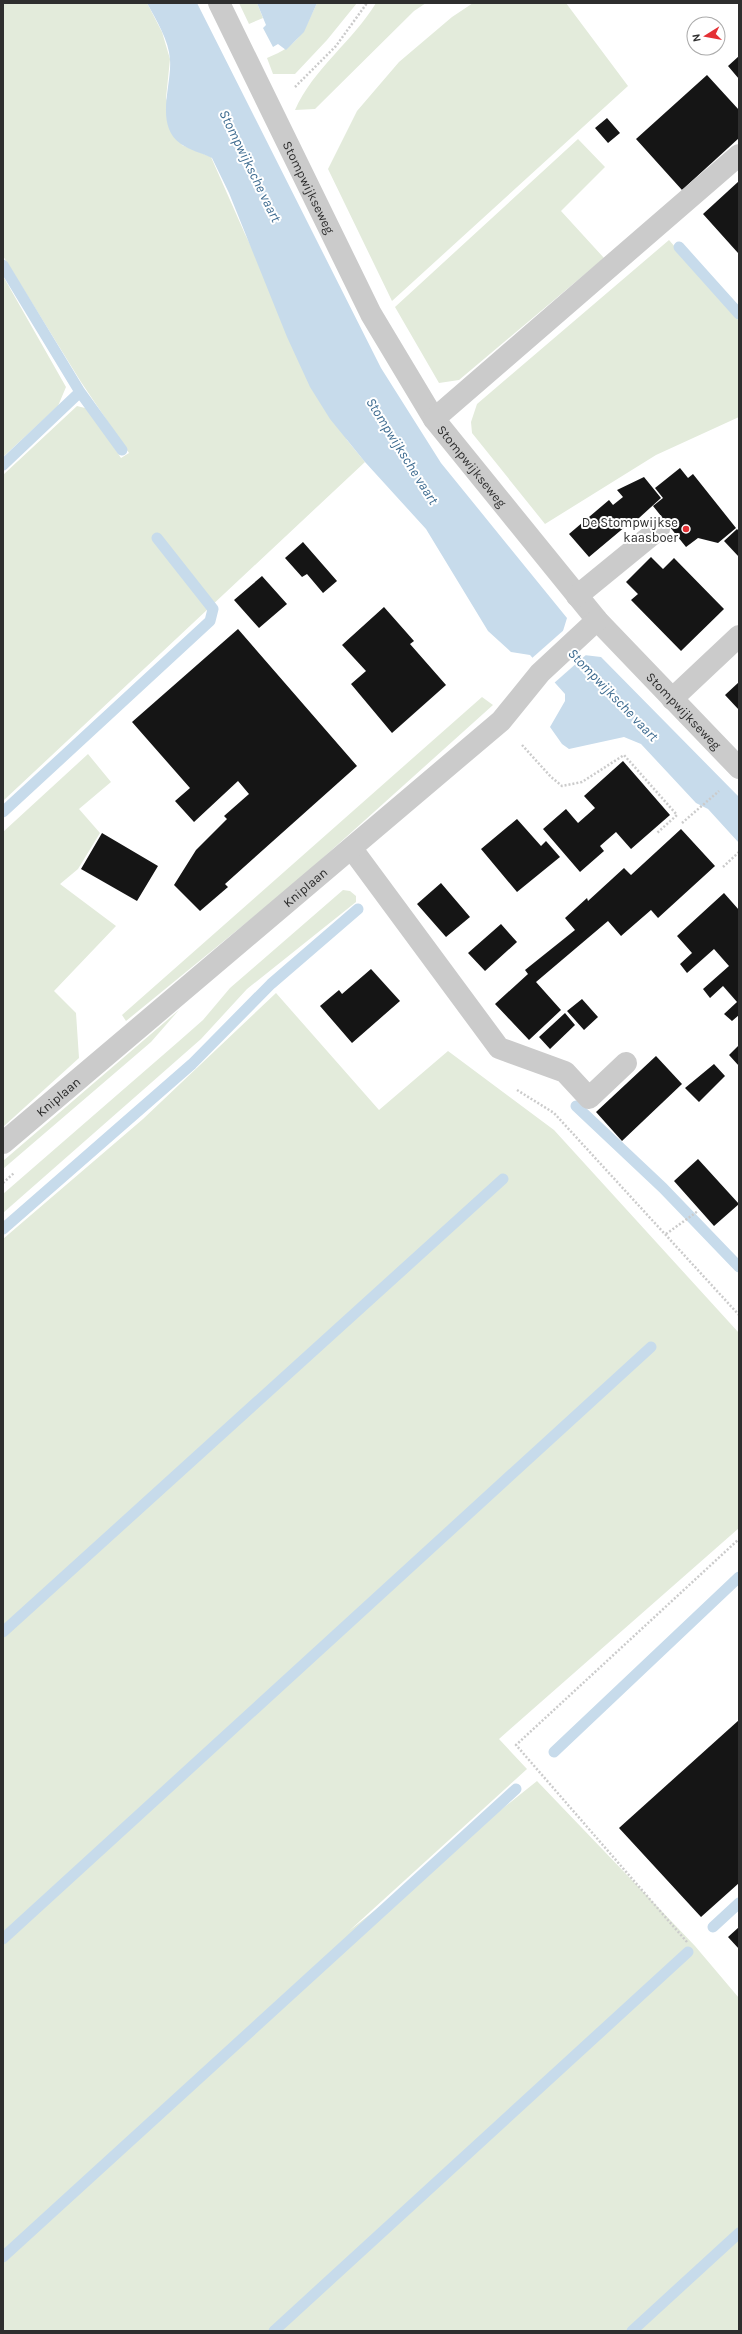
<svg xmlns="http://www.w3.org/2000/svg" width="742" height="2334" font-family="Karla,sans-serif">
	<rect width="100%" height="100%" fill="#fff"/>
	<path fill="#e3ebdb" d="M3,3H147L162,32L170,59L166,98L182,145L211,157L245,234L347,440L365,462L3,801V475L77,406L89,409L121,458L129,453L81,382L3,256Z
		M239,3H257L263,18L249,24Z
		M317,3H357L327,40L295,74H273L267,58C299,45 303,33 317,3Z
		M376,3H426L414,11L315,109L295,110C313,69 353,41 376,3Z
		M473,3H566L628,86L392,301L328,169L357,111L399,62L452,17Z
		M578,139L605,167L561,211L604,258L459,380L439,383L395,307Z
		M669,240L739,321V417L656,455L545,524L472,433L471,422L477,404Z
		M3,276L66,387L58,406L3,457Z
		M482,697L493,705L295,883L126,1021L122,1015Z
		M88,754L111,782L79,809L100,833L78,869L60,884L116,926L54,991L76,1013L79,1058L3,1127V832Z
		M343,890L350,891L356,896V902L247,989L201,1039L3,1213V1194L178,1042L203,1020L230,988Z
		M276,993L379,1110L448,1051L554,1130L739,1333V1528L499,1739L527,1769L349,1931L537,1781L695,1946L739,1998V2331H3V1239L143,1119Z
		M179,1010L151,1042L3,1169V1161Z"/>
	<path fill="#c7dbeb" d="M147,3H197L381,368L441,463L567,618L563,631L584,655L601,657L739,797V843L708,809L696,803L641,744L624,737L569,749L562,744L550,727L565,701V694L530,655L511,652L488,631L426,529L365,462L330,419L310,387L287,337L229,193L212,158C202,153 189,150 181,144C154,125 172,86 170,60C169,40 156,20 147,3Z
		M257,3H317L304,32L286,50L278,44L273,47L263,28L266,25Z"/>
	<path fill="#fff" d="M565,629L587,654L553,684L531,659Z"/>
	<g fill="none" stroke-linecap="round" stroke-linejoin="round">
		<path stroke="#c7dbeb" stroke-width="11" d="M679,247L739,314
			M3,265L80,392L122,450
			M3,465L80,392
			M3,812L210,621L213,609L157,538
			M576,1106L663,1188L739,1267
			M3,1229L192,1064L271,984L358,909
			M3,1632L503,1179
			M554,1752L739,1577
			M713,1927L739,1903
			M3,1939L651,1347
			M3,2257L516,1789
			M274,2331L688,1952
			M632,2331L739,2233"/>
	</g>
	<path fill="#151515" d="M739,56V79L728,66Z
		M707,75L739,110V138L682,190L636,139Z
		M607,118L620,133L608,143L595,128Z
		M739,181V252L738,253L703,214Z
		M680,468L688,478L693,474L736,528L718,543L698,538L686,547L653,506L663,498L655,488Z
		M644,477L661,498L628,528L626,526L589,557L569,534L609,500L613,505L623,497L617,490Z
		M737,529L739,531V557L724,541Z
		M303,542L337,581L323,593L307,574L302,577L285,558Z
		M651,557L663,569L674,558L724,609L681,651L631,600L638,594L626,582Z
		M262,576L287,604L259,628L234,600Z
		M384,607L414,641L410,644L446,685L392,733L351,684L366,671L342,645Z
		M238,629L357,766L225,884L228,887L200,911L174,885L196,850L227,819L224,816L249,794L238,781L194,822L175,801L190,788L132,722Z
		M739,682V710L725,695Z
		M623,761L670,815L631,849L616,832L600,846L604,851L580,872L543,829L566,809L578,823L595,808L584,796Z
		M517,819L541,846L546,841L560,857L517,892L481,849Z
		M681,829L715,866L658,918L651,910L621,936L608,921L536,982L561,1010L529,1040L495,1004L528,974L525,970L575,930L565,918L587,898L588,901L624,868L631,875Z
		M102,833L158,866L137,901L81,869Z
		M441,883L470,917L446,937L417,904Z
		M724,893L739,910V1015L732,1021L724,1014L737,1002L723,986L710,998L703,989L729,966L714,949L687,973L680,964L692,953L677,936Z
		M501,924L517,942L485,971L468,953Z
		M371,969L400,1001L352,1043L320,1006L339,990L342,994Z
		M582,999L598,1017L584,1030L567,1011Z
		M565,1013L575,1025L550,1049L539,1037Z
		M739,1045V1066L729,1055Z
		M656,1056L682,1084L622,1141L596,1112Z
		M714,1064L725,1076L699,1102L685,1088Z
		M698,1159L739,1204L714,1226L674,1181Z
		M739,1720V1883L701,1917L619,1828Z
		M739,1927V1949L728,1937Z"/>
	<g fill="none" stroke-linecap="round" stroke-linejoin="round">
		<path stroke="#cbcbcb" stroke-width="2.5" stroke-dasharray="2 2" stroke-linecap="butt" d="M295,87L336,46L367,3
			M522,745L551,777L562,786L582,782L624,755L677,815L657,833
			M682,823L719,791
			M723,867L739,852
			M517,1090L554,1113L739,1315
			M3,1183L14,1173
			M666,1234L698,1211
			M687,1942L516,1745L739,1539"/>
		<g stroke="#cbcbcb" stroke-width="22">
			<path id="s1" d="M219,3L371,314L434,419L597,620L739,768"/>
			<path d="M434,419L739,155"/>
			<path d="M577,596L659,529"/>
			<path d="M672,699L739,636"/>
			<path d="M352,849L499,1048L565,1072L589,1098L626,1063"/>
			<path id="s2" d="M3,1143L501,721L540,673L597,620"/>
		</g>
	</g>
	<circle fill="#e43034" stroke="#fff" stroke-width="1.5" cx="686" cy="529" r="4"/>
	<g text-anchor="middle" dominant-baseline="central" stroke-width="4" stroke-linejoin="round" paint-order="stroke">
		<g font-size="13" fill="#2e2e2e" stroke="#fff">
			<text stroke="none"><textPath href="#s1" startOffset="205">Stompwijkseweg</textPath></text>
			<text stroke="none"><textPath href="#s1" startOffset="529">Stompwijkseweg</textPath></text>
			<text stroke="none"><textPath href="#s1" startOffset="853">Stompwijkseweg</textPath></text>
			<text stroke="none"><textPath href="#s2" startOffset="396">Kniplaan</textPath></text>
			<text stroke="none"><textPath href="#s2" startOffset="72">Kniplaan</textPath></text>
		</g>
		<g font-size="13" fill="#2e2e2e" stroke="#fff" text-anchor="end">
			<text x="678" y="522">De Stompwijkse<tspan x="678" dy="15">kaasboer</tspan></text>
		</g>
		<g font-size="14" font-style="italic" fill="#3c6a8f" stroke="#fff">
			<text transform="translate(250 166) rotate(64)">Stompwijksche vaart</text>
			<text transform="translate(402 451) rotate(58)">Stompwijksche vaart</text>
			<text transform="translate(613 695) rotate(46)">Stompwijksche vaart</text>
		</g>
	</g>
	<rect width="742" height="2334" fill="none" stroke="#2e2e2e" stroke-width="8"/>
	<g transform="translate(706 36) rotate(259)"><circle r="19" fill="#ffffff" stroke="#ababab"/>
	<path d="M0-3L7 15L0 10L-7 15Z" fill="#e43034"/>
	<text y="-6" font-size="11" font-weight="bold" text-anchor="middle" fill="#2e2e2e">N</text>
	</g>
</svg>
